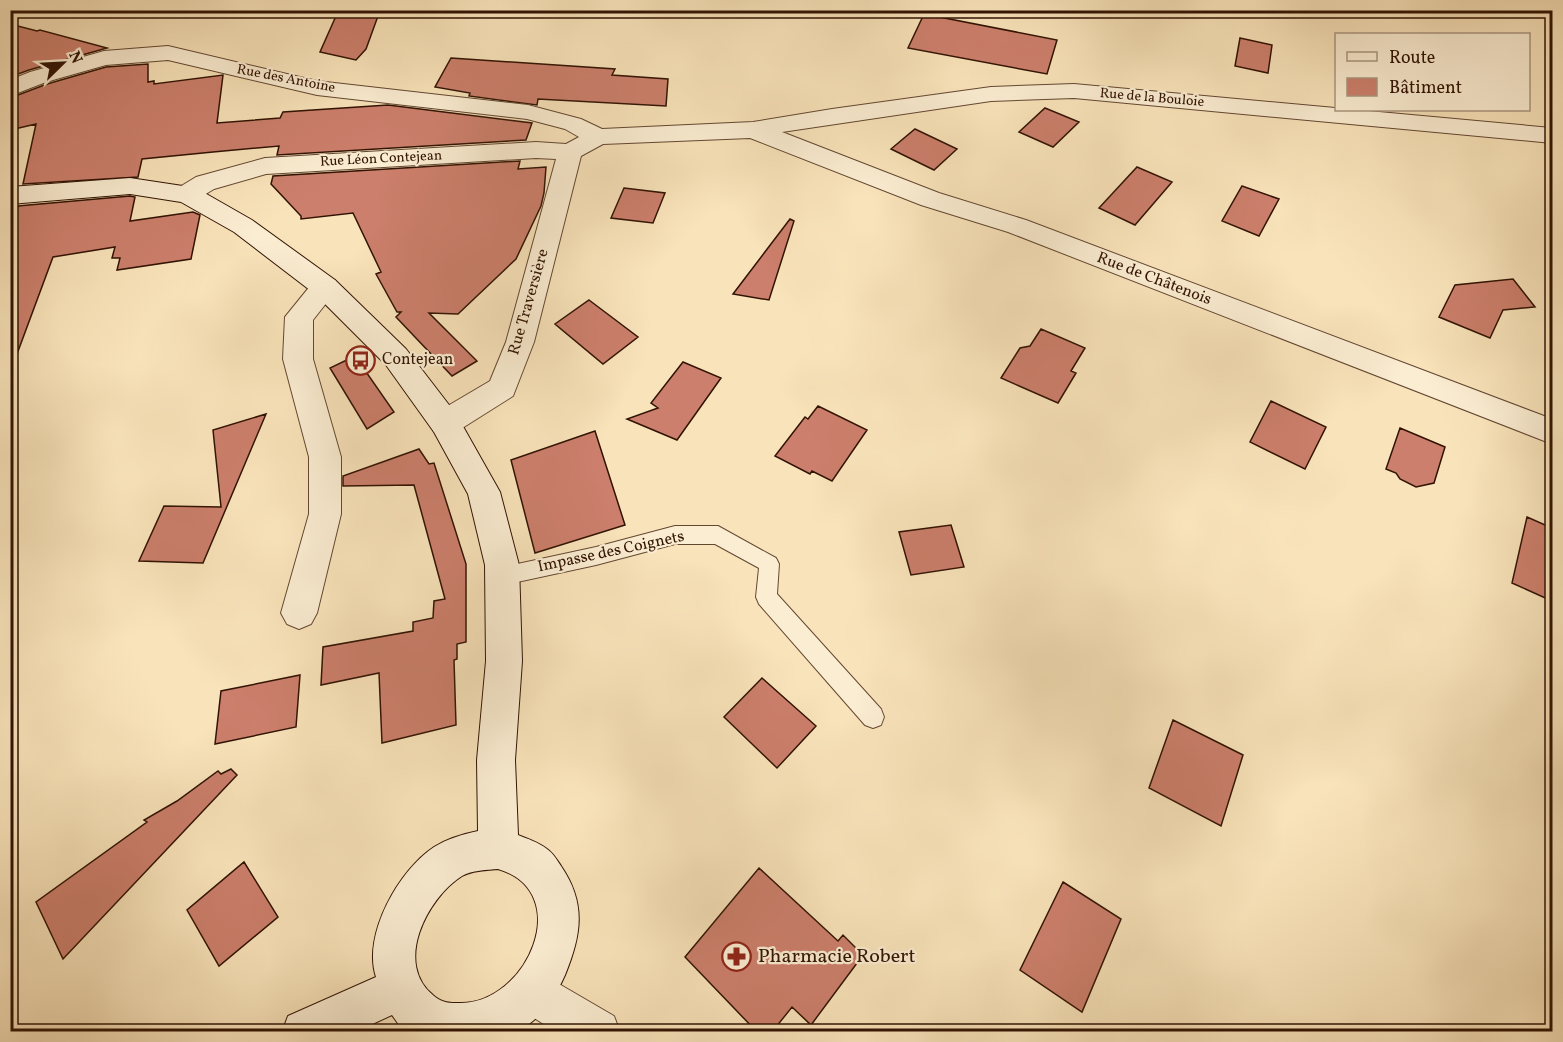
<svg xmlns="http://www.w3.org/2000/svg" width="1563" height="1042" font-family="Vollkorn,serif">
	<rect width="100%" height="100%" fill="#f9e3ba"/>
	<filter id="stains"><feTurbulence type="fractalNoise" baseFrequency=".00333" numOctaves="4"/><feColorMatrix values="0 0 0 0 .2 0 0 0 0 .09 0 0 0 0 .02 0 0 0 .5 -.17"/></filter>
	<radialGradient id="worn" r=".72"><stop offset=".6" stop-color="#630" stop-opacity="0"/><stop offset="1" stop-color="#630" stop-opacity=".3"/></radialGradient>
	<path fill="#cc7f6c" stroke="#311303" stroke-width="1.5" d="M924,14L1057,40L1047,74L908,48Z
		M336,16H378L366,49L356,60L320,52Z
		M10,24L37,31L40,30L107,48L29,70L10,77Z
		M1240,38L1272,45L1268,73L1235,66Z
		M451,58L615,69L612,75L668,79L666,106L538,99L537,105L469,96L470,93L435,87Z
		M148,64V82L154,81V84L223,75L217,123L280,118L283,112L388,105L532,123L526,140L277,155L279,146L213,152L142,159L138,177L23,184L36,124L10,130V98L47,84L106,67Z
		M1045,108L1079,122L1053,147L1019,132Z
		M915,129L957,149L934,170L891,149Z
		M520,161L518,169L546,167L544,193L541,206L516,259L458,314L429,313L477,361L452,376L396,317L401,312H397L376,274L381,272L353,213L301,219V216L271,184L273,176Z
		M1137,167L1172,182L1135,225L1099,208Z
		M1242,186L1279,199L1259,236L1222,221Z
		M624,188L665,193L653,223L611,218Z
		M130,196L135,197L130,221L193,212L200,215L191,259L117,270L120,258H112L115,247L53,257L14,362L10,361V215H16L18,206Z
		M790,219L794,221L769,300L733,294Z
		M1513,279L1535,307L1503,310L1490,338L1439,317L1455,285Z
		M589,300L638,337L603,364L555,324Z
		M1041,329L1085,348L1071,371L1076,373L1058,403L1001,378L1020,348L1030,346Z
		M355,356L394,412L367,429L330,368Z
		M683,362L721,378L677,440L627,419L658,408L651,403Z
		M1271,401L1326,427L1305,469L1250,442Z
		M818,406L867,430L832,481L812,471L810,474L775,456L805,417L808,419Z
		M266,414L203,563L139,561L164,506L221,507L213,430Z
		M1400,428L1445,447L1434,483L1416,487L1400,479L1396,473L1386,469Z
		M595,431L625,525L535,553L511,460Z
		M419,449L429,464L434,463L466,564V642L457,644V659L454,660L456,725L382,743L379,673L321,685L323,647L413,631V622L433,618L434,601L445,599L414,485L343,486V476Z
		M1527,517L1552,528V601L1512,583Z
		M951,525L964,567L911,575L899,532Z
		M300,675L296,727L215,744L221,691Z
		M762,678L816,726L777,768L724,717Z
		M1173,720L1243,755L1221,826L1149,788Z
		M231,769L237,775L63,959L36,902L147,822L144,820L177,801L218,771L221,774Z
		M244,862L278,917L219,966L187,910Z
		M759,868L838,941L843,935L863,955L811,1025L792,1007L772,1032H757L685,957Z
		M1063,882L1121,919L1082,1012L1020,970Z"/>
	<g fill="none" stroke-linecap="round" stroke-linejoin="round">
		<defs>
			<path id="lane" d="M675,526H718L776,558L779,564L777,594L881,709L884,717L881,725L873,728L865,725L759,604L756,597L759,568L715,544H675L596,565L503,585L496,582L493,576L496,570L503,567L596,547Z"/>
			<path id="street" d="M168,46L317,81L528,105L581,119L602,129L753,122L832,109L991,87L1074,84L1552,128V143L1074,98L991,101L782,132L939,193L1026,220L1552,419V444L1008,232L921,205L750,138L603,144L581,156L534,342L513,396L456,432L445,435L434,432L430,423L434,414L490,381L506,342L556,159L536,158L266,174L214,189L196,200L187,202L178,200L174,194L178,188L196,177L265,158L536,142L566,144L579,137L565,129L527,119L317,95L168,60L106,65L46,82L10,96V80L30,72L104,51Z
				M325,277L335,280L339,287L313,320V359L341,457V514L317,613L311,624L299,629L287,624L281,613L309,514V457L283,359L285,317L315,280Z
				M532,970L547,977L614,1016L620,1032H556L517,1007L510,992L517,977Z"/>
			<path id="secondary" d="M130,178L196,188L252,220L335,280L406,349L456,414L500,492L519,565L522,661L515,760L518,835C528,839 538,842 547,849C553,853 557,860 561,866C587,904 581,936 565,975C556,996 540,1020 519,1030C509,1035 425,1032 409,1032L399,1025L392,1015L355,1032H282L288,1016L376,977C362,935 399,870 434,847C447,839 463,834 478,831L477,760L486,661L485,565L468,494L434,432L386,365L315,294L234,232L181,202L130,194L10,204V187ZM498,869C576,892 527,1004 460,1003C450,1003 442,1003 434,996C393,964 427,898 462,876C472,870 487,870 498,869Z"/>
		</defs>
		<use href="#lane" stroke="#634731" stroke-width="2"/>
		<use href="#street" stroke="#634731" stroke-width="2"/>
		<use href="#secondary" stroke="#311303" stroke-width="2"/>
		<use href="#lane" fill="#fbedd2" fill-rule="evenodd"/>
		<use href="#street" fill="#fbedd2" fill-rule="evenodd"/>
		<use href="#secondary" fill="#fbedd2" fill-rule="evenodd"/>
	</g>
	<defs>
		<symbol id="bus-ring" viewBox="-11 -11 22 22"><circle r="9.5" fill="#fbedd2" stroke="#8f2418" stroke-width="1.5"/><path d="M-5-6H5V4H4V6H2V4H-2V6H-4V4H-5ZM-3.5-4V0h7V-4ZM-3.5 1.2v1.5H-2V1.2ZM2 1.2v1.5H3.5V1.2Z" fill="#8f2418"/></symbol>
		<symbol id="pharmacy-ring" viewBox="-11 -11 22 22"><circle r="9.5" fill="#fbedd2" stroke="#8f2418" stroke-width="1.5"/><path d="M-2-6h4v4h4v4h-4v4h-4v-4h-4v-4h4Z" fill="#8f2418"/></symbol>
	</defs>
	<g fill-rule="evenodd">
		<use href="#bus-ring" x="344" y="344" width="33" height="33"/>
		<use href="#pharmacy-ring" x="720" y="940" width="33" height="33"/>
	</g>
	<g text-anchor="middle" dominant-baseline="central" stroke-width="4.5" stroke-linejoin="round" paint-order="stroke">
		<g font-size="14" fill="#311303" stroke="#fbedd2">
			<text transform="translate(286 79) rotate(11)">Rue des Antoine</text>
			<text transform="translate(1152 98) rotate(5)">Rue de la Bouloie</text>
			<text transform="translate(381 159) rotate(-3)">Rue Léon Contejean</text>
		</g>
		<g font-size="16" fill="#311303" stroke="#fbedd2">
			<text transform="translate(1154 279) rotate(21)">Rue de Châtenois</text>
			<text transform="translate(529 302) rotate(-74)">Rue Traversière</text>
			<text transform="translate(611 552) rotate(-12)">Impasse des Coignets</text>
		</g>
		<g font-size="16" fill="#311303" stroke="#fbedd2" text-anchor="start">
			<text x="382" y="360">Contejean</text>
		</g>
		<g font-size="20" fill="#311303" stroke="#fbedd2" text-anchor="start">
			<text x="758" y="957">Pharmacie Robert</text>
		</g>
	</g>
	<rect width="1563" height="1042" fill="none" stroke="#f9e3ba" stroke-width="36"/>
	<rect x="12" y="12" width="1539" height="1018" fill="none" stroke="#311303" stroke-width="3"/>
	<rect x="18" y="18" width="1527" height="1006" fill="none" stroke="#311303" stroke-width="1.5"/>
	<rect x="1335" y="33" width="195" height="78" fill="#fbedd2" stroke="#aa967f" stroke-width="1.5"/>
	<rect x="1347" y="52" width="30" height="9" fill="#fbedd2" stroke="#aa967f" stroke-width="1.5"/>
	<text x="1389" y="63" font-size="18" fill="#311303">Route</text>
	<rect x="1347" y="78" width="30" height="18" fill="#cc7f6c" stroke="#aa967f" stroke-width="1.5"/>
	<text x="1389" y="93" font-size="18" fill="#311303">Bâtiment</text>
	<g transform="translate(63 63) rotate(66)" stroke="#fbedd2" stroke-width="4.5" paint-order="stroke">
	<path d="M0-4.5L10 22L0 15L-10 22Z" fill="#311303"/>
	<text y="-9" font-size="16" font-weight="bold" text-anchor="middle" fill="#311303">N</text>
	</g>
	<rect width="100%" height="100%" filter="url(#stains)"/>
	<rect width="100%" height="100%" fill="url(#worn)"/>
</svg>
